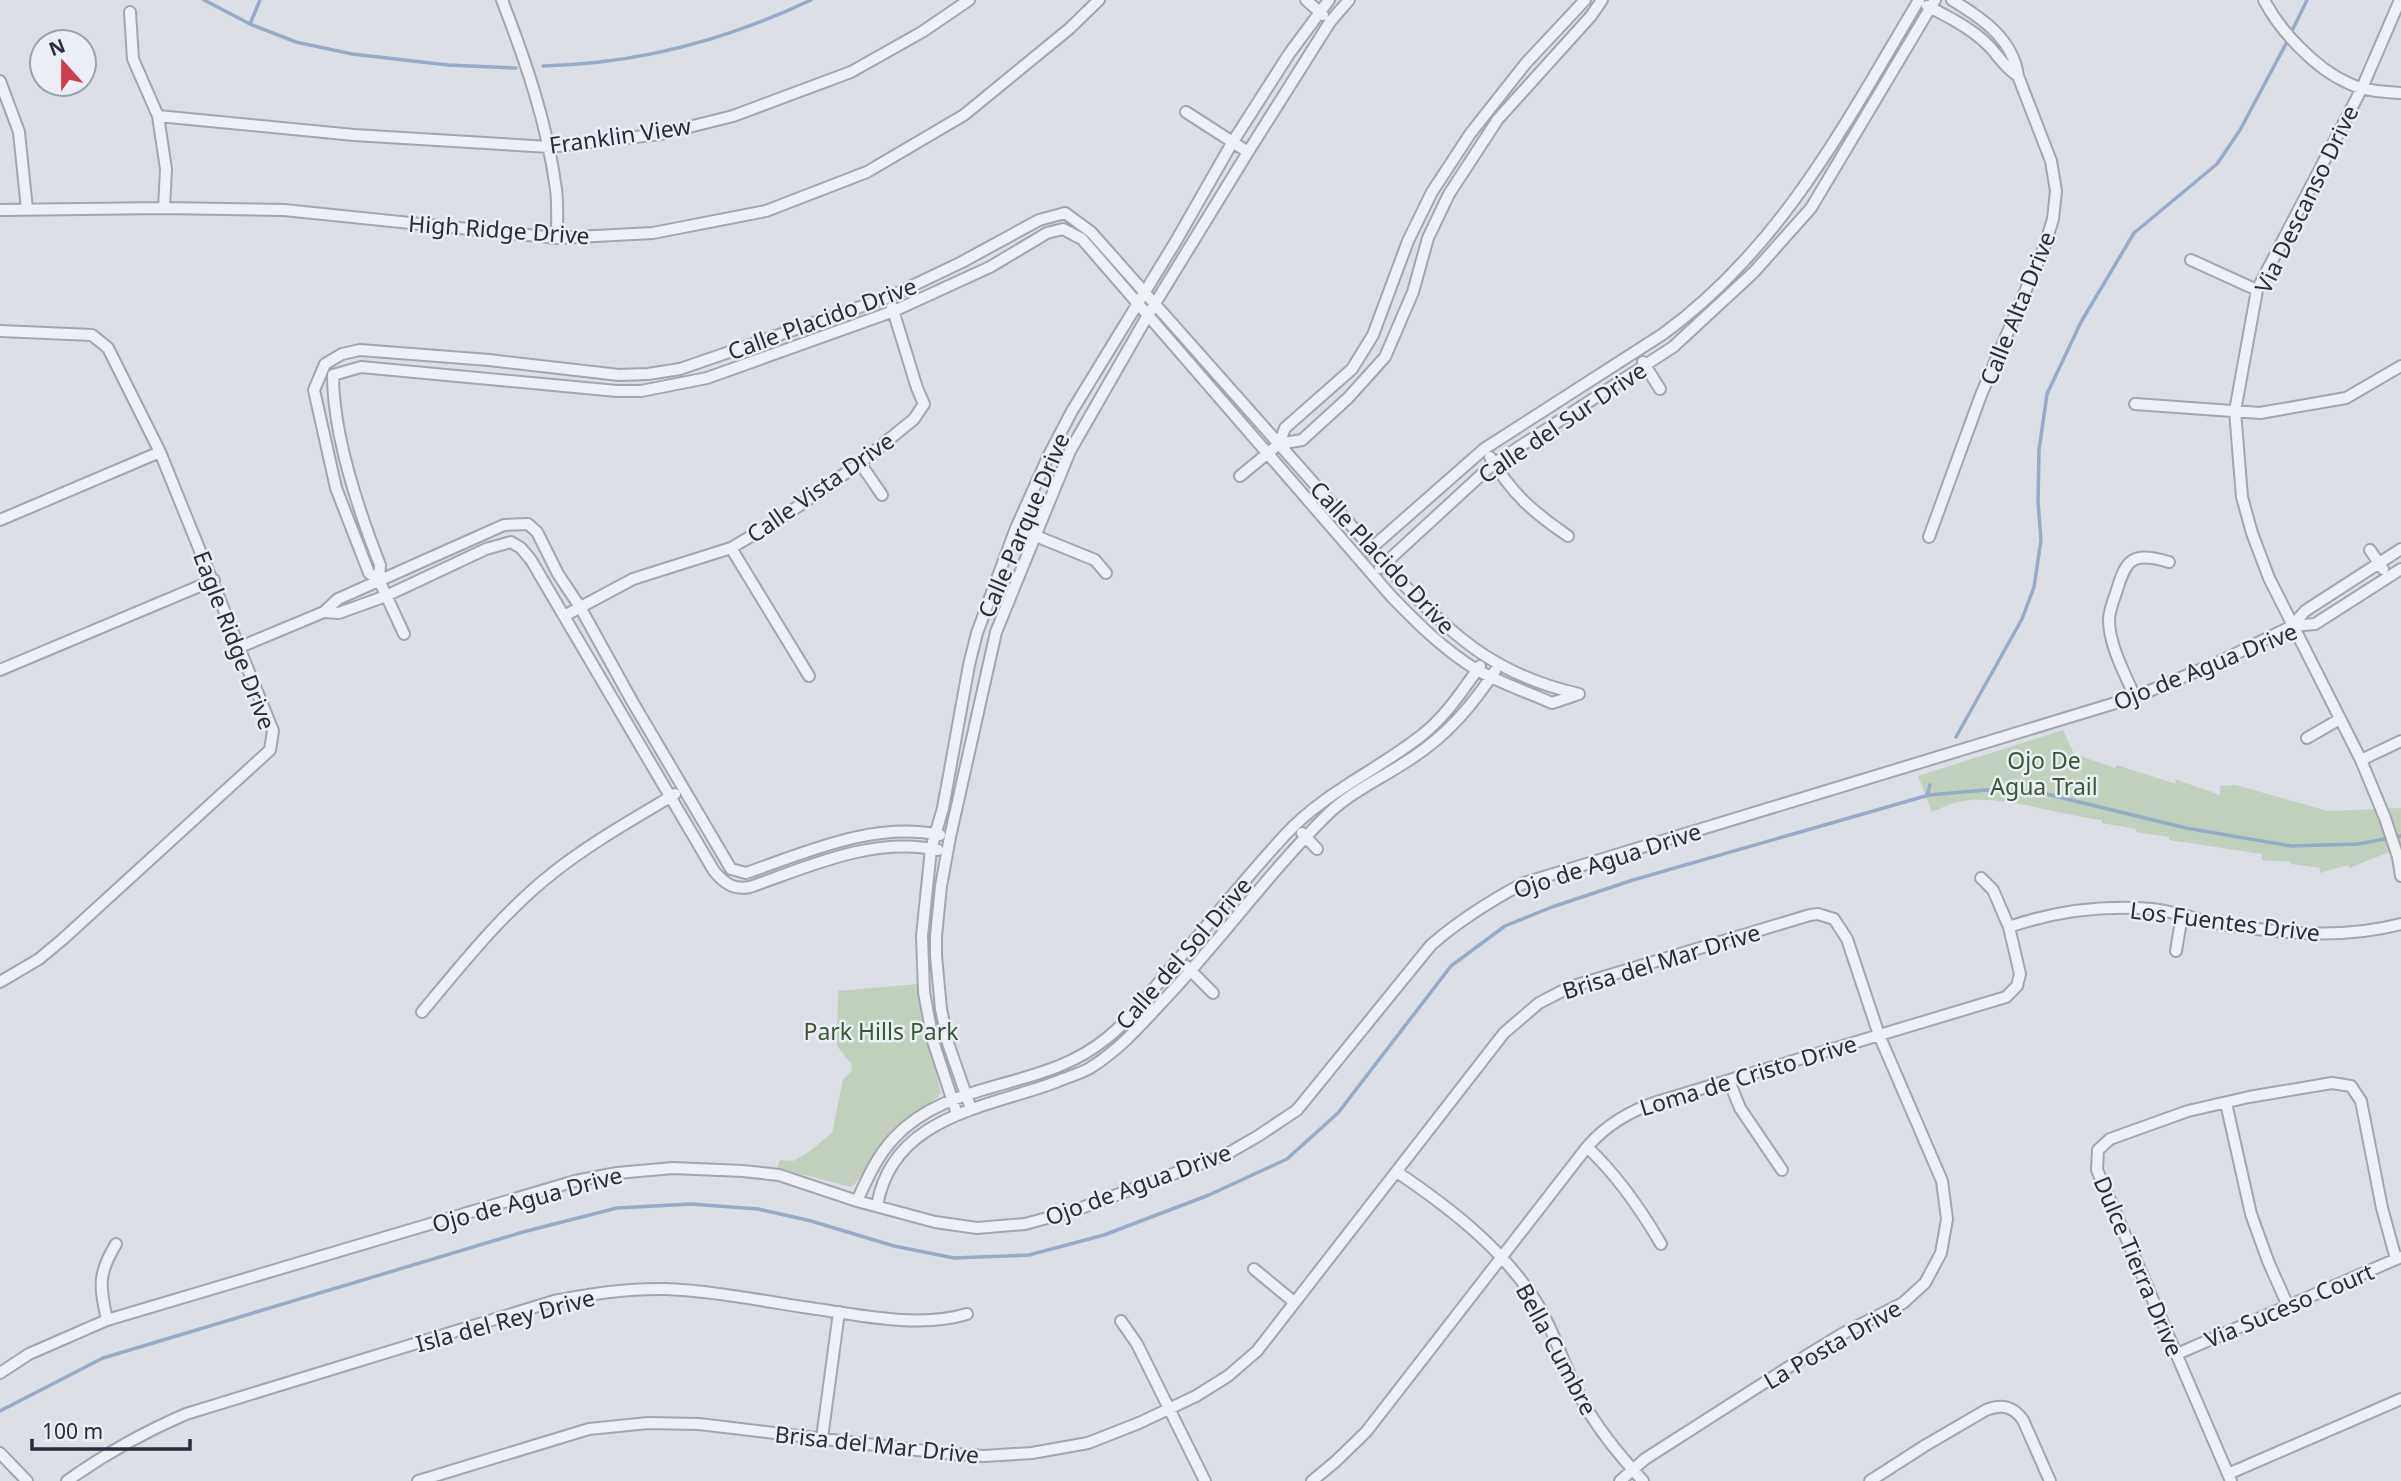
<svg xmlns="http://www.w3.org/2000/svg" width="2401" height="1481" font-family="'Noto Sans',sans-serif">
	<rect width="100%" height="100%" fill="#dcdfe6"/>
	<path fill="#c1d0bd" d="M2063,730L2074,754L2115,768L2117,765L2176,784L2175,779L2220,795V786L2236,785L2328,811L2401,808V847L2350,868L2348,865L2320,873V868L2291,864L2290,862L2262,860V854L2169,840V837L2136,832V829L2102,823V820C2058,815 1998,793 1957,802C1948,804 1940,809 1932,812L1918,776Z
		M917,984L921,1016L941,1093C932,1104 921,1108 910,1116C896,1125 882,1141 872,1156C865,1167 862,1179 851,1187L777,1168L780,1160L793,1161L806,1154L832,1133L843,1079L851,1072L852,1065L837,1046L838,991Z"/>
	<g fill="none" stroke-linecap="round" stroke-linejoin="round">
		<path stroke="#96abc7" stroke-width="3.5" d="M204,0L250,24L296,42L352,54L448,65L516,68
			M250,24L260,0
			M2291,33L2307,0
			M543,66C636,64 727,40 811,0
			M1956,737L2022,619L2034,587L2041,540L2038,502L2039,450L2047,394L2081,322L2134,233L2217,164L2240,130L2288,40
			M1927,795L1930,785
			M0,1411L103,1358L523,1232L617,1208L691,1204L758,1209L811,1221L894,1246L954,1258L1029,1255L1104,1235L1209,1195L1287,1159L1338,1113L1451,966L1505,926L1552,907L1633,880L1929,795L1986,790L2038,792L2186,828L2291,846L2358,844L2401,836"/>
		<defs>
			<path id="minor" d="M502,0C526,62 547,123 556,189C558,205 557,222 557,238
				M1306,0L1323,15
				M2264,0C2280,31 2316,69 2348,83C2364,91 2384,92 2401,93
				M2400,0L2362,88L2257,290L2235,411L2242,497L2252,533L2269,578L2361,760L2385,818L2398,857L2401,876
				M1927,6C1947,16 1971,28 1988,45C1999,56 2003,66 2018,76
				M130,12L133,59L158,116L166,169L164,208
				M0,81L19,132L27,209
				M1186,112L1248,152
				M158,116L354,135L549,147L661,134L733,116L851,72L922,32L969,0
				M0,210L164,208L284,210L557,238L653,233L766,211L867,172L964,115L1069,29L1099,0
				M2191,260L2257,290
				M0,331L92,335L108,348L160,452L273,731L270,750L63,939L39,959L0,982
				M1643,362L1660,389
				M2135,404L2260,413L2346,398L2401,366
				M1279,444L1285,428L1352,369L1373,335L1408,241L1432,192L1470,134L1526,63L1585,0
				M1490,457C1512,494 1533,512 1568,536
				M860,463L882,495
				M1240,476L1279,444L1302,440L1348,398L1385,357L1413,292L1428,238L1449,194L1498,119L1591,16L1602,0
				M0,520L160,452
				M1016,528L1095,560L1106,573
				M1929,537L1981,395L2045,245L2053,219L2056,191L2051,161L2018,76C2013,39 1982,18 1952,0
				M731,548L809,676
				M2370,550L2383,569
				M1368,551L1484,449L1663,334C1782,247 1845,124 1919,0
				M1380,568L1493,464L1673,347L1754,272L1811,208L1935,0
				M379,580L380,565C358,509 333,436 333,375L361,367L617,391H641L707,378L894,311L990,267L1047,233L1063,229L1082,239L1391,596C1417,623 1444,650 1477,670C1501,683 1527,692 1552,703L1576,695
				M324,612L339,613L386,596L486,549L511,542L521,548L531,560L714,871C725,884 734,890 750,887C810,866 874,836 938,850
				M564,616L633,579L731,548L780,519L860,463L914,419L924,404L917,388L892,307
				M2292,626L2305,611L2401,549
				M404,634L379,580L369,573L336,488L314,390L325,364L342,354L360,350L489,360L619,375L648,374L680,369L889,297L962,262L1039,220L1065,213L1091,232L1404,585C1458,641 1500,676 1579,694
				M240,647L324,612L338,599L504,525L528,524L537,532L558,574L580,607L632,701L731,869L746,873C807,852 874,821 940,835
				M0,670L214,580
				M2135,697C2125,674 2109,645 2109,620C2109,612 2113,601 2116,593C2126,559 2132,551 2169,562
				M2307,738L2340,719
				M2361,760L2401,741
				M1302,833L1317,849
				M2009,927C2055,911 2103,905 2152,909C2173,911 2194,919 2215,923C2277,933 2339,940 2401,924
				M2176,951L2182,915
				M1186,966L1213,993
				M422,1012C463,963 503,912 554,872C592,842 634,819 675,794
				M1729,1081L1740,1108L1782,1170
				M2226,1103L2251,1214L2268,1261L2288,1306
				M971,1109L948,1043L941,1009L936,956V936L941,886L950,837L996,632L1070,451L1148,315L1248,152L1330,22L1349,0
				M957,1114L933,1041L924,992L922,936L931,849L943,808L969,665L977,633L1016,528L1049,455L1072,411L1176,241L1232,143L1289,54L1329,0
				M1587,1147C1617,1175 1640,1208 1661,1244
				M1397,1172C1447,1206 1497,1244 1531,1294C1554,1327 1563,1366 1582,1400C1598,1430 1620,1456 1643,1481
				M857,1201C867,1179 877,1156 894,1138C951,1077 1042,1092 1107,1038C1129,1020 1147,997 1165,975C1205,929 1244,879 1286,834C1325,792 1378,770 1422,735C1446,716 1463,690 1480,666
				M877,1206C892,1116 986,1108 1056,1082C1067,1077 1080,1074 1090,1068C1119,1050 1141,1025 1164,1000C1221,940 1269,872 1328,814C1352,791 1384,777 1412,758C1447,735 1472,706 1495,671
				M1254,1269L1294,1302
				M107,1320C100,1287 97,1275 116,1244
				M1121,1321L1137,1344L1205,1481
				M2177,1354L2401,1257
				M0,1373L29,1354L107,1320L575,1181L617,1173L673,1168L743,1171L779,1175L857,1201L935,1222L977,1228L1025,1224L1073,1211L1227,1154L1258,1136L1297,1110L1431,945C1460,920 1490,901 1524,883L2135,697L2221,661L2292,626L2315,624L2401,569
				M822,1438L839,1312
				M0,1453L27,1481
				M2228,1474L2401,1399
				M67,1481C105,1454 144,1432 186,1414L554,1301C591,1294 628,1288 666,1289C712,1291 758,1300 803,1307C854,1314 918,1329 967,1314
				M418,1481L589,1429L648,1423L699,1424L942,1453L984,1456L1032,1453L1088,1443L1139,1423L1196,1396L1228,1376L1257,1351L1504,1033L1539,1003L1570,987L1810,915L1818,914L1834,919L1847,939L1879,1035L1942,1181L1947,1219L1941,1253L1925,1283L1903,1303L1842,1334L1806,1356L1645,1459L1620,1481
				M1312,1481L1335,1462L1366,1432L1587,1147C1607,1124 1631,1110 1660,1101L2006,997L2017,986L2020,974L2009,927L1993,890L1981,878
				M1870,1481L1926,1445L1986,1410C2002,1404 2013,1406 2023,1420L2050,1481
				M2231,1481L2097,1170L2098,1150L2110,1139L2188,1111L2249,1097L2332,1083L2351,1086L2361,1101L2382,1208L2396,1259"/>
		</defs>
		<use href="#minor" stroke="#a2a6b0" stroke-width="14"/>
		<use href="#minor" stroke="#eef0f5" stroke-width="10"/>
	</g>
	<g text-anchor="middle" dominant-baseline="central" stroke-width="5" stroke-linejoin="round" paint-order="stroke">
		<g font-size="23" fill="#262d3c" stroke="#ebeef4">
			<text transform="translate(620 135) rotate(-8)">Franklin View</text>
			<text transform="translate(2306 199) rotate(-64)">Via Descanso Drive</text>
			<text transform="translate(499 229) rotate(4)">High Ridge Drive</text>
			<text transform="translate(2017 308) rotate(-68)">Calle Alta Drive</text>
			<text transform="translate(822 318) rotate(-20)">Calle Placido Drive</text>
			<text transform="translate(1562 422) rotate(-34)">Calle del Sur Drive</text>
			<text transform="translate(820 487) rotate(-35)">Calle Vista Drive</text>
			<text transform="translate(1023 525) rotate(-67)">Calle Parque Drive</text>
			<text transform="translate(1383 557) rotate(47)">Calle Placido Drive</text>
			<text transform="translate(235 640) rotate(69)">Eagle Ridge Drive</text>
			<text transform="translate(2205 666) rotate(-22)">Ojo de Agua Drive</text>
			<text transform="translate(1607 860) rotate(-18)">Ojo de Agua Drive</text>
			<text transform="translate(2225 921) rotate(7)">Los Fuentes Drive</text>
			<text transform="translate(1183 953) rotate(-49)">Calle del Sol Drive</text>
			<text transform="translate(1661 961) rotate(-17)">Brisa del Mar Drive</text>
			<text transform="translate(1748 1075) rotate(-17)">Loma de Cristo Drive</text>
			<text transform="translate(1138 1184) rotate(-20)">Ojo de Agua Drive</text>
			<text transform="translate(527 1199) rotate(-15)">Ojo de Agua Drive</text>
			<text transform="translate(2139 1266) rotate(67)">Dulce Tierra Drive</text>
			<text transform="translate(2289 1305) rotate(-23)">Via Suceso Court</text>
			<text transform="translate(505 1320) rotate(-15)">Isla del Rey Drive</text>
			<text transform="translate(1832 1344) rotate(-30)">La Posta Drive</text>
			<text transform="translate(1557 1349) rotate(62)">Bella Cumbre</text>
			<text transform="translate(877 1444) rotate(6)">Brisa del Mar Drive</text>
		</g>
		<g font-size="23" fill="#385833" stroke="#ebeef4">
			<text x="2044" y="760">Ojo De<tspan x="2044" dy="26">Agua Trail</tspan></text>
			<text x="881" y="1031">Park Hills Park</text>
		</g>
	</g>
	<g transform="translate(63 63) rotate(339)"><circle r="33" fill="#ebeef4" stroke="#9ca1aa" stroke-width="2"/>
	<path d="M0-5L12 26L0 18L-12 26Z" fill="#ce3e4a"/>
	<text y="-10" font-size="19" font-weight="bold" text-anchor="middle" fill="#262d3c">N</text>
	</g>
	<path d="M32 1439v10h158v-10" fill="none" stroke="#262d3c" stroke-width="3.5"/>
	<text x="42" y="1439" font-size="21" fill="#262d3c" stroke="#ebeef4" stroke-width="5" paint-order="stroke">100 m</text>
</svg>
